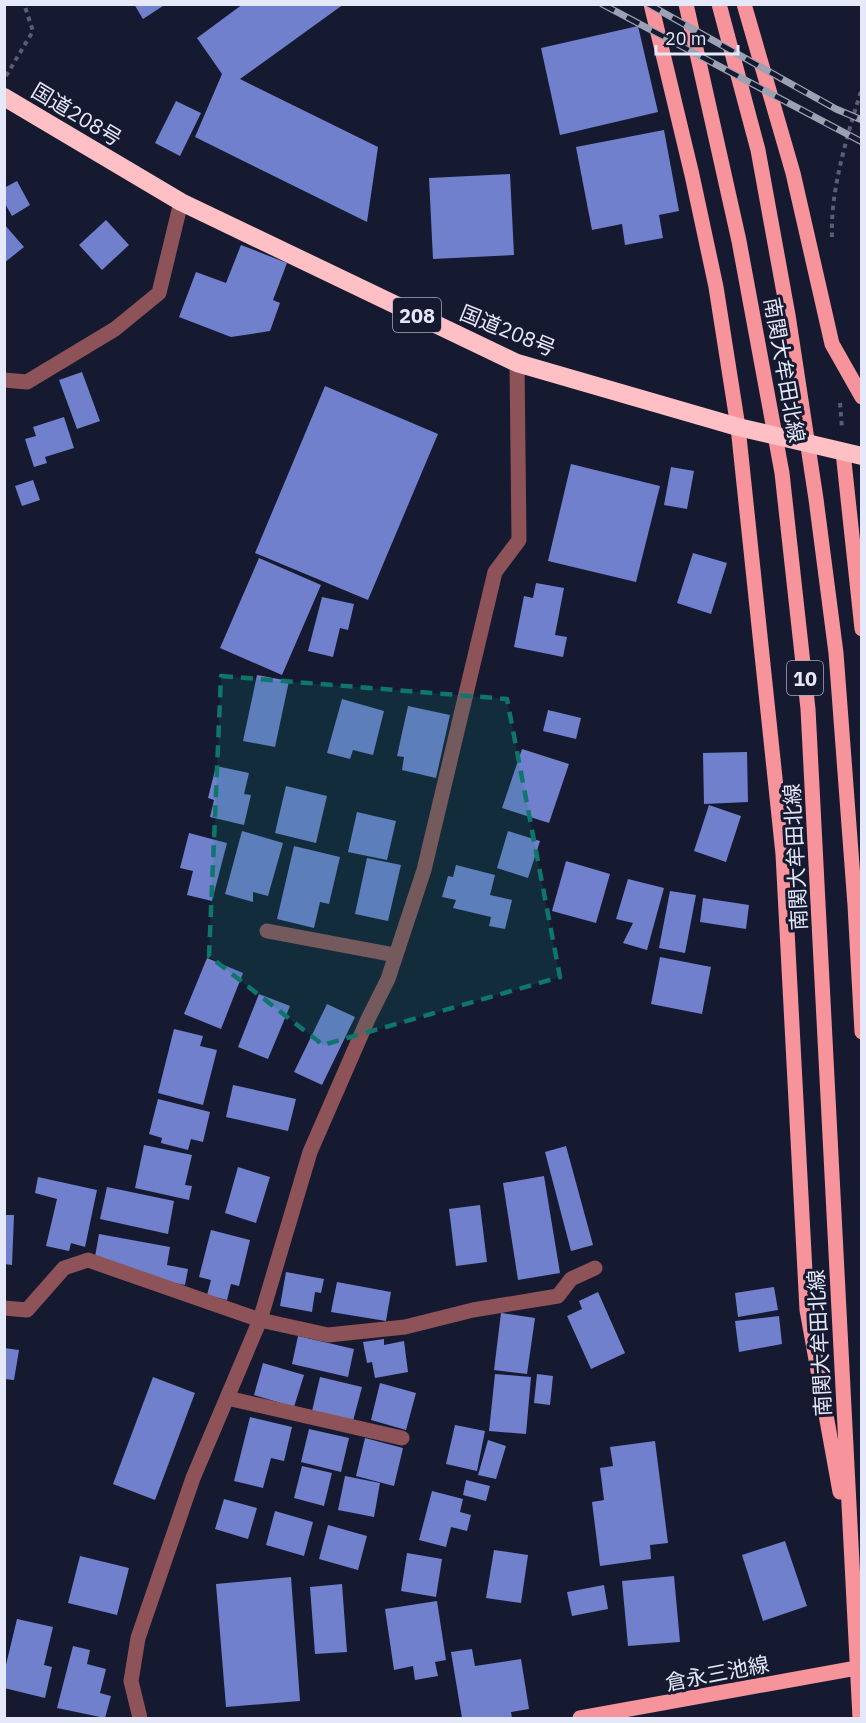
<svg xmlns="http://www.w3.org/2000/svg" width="866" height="1723" font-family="'IBM Plex Sans','Noto Sans JP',sans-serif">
	<rect width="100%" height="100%" fill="#151a30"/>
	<path fill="#7080cd" d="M134,4H166L143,19Z
		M243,4H344L240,79L378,147L367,222L195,137L222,74L197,38Z
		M638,26L658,112L560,135L541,48Z
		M176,101L201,113L180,156L155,143Z
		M664,130L679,211L659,215L663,238L625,245L622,224L592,230L576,147Z
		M510,174L514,255L433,259L429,178Z
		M17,181L30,205L12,216L4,202V188Z
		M106,220L129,245L102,270L79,245Z
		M4,224L24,247L4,263Z
		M241,245L287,263L273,300L280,303L270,331L231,337L179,317L196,272L226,283Z
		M82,372L100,421L77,429L59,380Z
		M325,386L438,434L368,600L255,553Z
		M64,417L74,448L45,457L47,463L34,467L25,439L36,436L33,427Z
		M571,464L660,486L636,582L548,561Z
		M671,467L694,471L687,509L664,505Z
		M33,480L40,500L22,506L15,486Z
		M693,553L727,563L711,614L677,603Z
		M259,558L321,585L282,675L220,648Z
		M536,583L564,588L555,635L567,637L563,657L514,647L524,596L533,598Z
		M322,597L354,604L348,630L340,628L333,657L308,651Z
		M257,675L289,681L275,747L243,741Z
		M342,699L384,711L373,755L353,750L350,759L327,753Z
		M408,706L450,715L436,778L402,770L404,757L397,756Z
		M548,710L581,718L576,739L543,731Z
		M522,749L569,764L549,823L502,808Z
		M747,752L748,802L704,804L703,753Z
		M216,766L249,773L244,794L251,795L244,825L210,817L214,800L208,798Z
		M286,786L327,796L316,843L275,833Z
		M709,805L741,816L726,862L694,851Z
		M357,812L396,821L387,860L348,852Z
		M242,831L283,843L268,896L253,892V902L225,894Z
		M508,831L540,841L528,878L497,868Z
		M189,833L227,843L212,901L187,895L193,871L180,868Z
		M294,846L340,857L329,904L320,902L314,928L277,919Z
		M367,858L401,865L388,921L355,914Z
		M566,861L610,874L596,923L552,911Z
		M456,865L495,875L490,895L512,900L505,929L489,926L491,917L453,908L456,900L442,897L448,876L453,877Z
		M628,879L664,888L647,950L623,943L633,923L616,919Z
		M670,891L696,895L685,953L659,948Z
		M703,898L749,905L746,929L700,922Z
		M660,957L711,967L702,1014L651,1004Z
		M207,958L243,973L221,1029L184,1014Z
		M259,994L290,1006L268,1059L238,1047Z
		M327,1004L355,1017L322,1085L294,1072Z
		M174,1029L203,1036L200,1046L217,1050L203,1105L158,1093Z
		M233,1085L296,1099L288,1131L226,1117Z
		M158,1099L210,1112L203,1142L191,1139L188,1150L161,1143L162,1138L149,1134Z
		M144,1145L192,1155L185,1185L192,1186L189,1200L135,1188Z
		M566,1146L593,1245L571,1251L545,1152Z
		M238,1167L270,1177L256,1223L225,1213Z
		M544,1176L560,1273L518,1280L503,1183Z
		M38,1177L97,1190L85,1247L71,1243L69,1251L46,1246L57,1199L35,1193Z
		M107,1187L174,1201L168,1234L100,1219Z
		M480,1205L487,1262L456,1266L449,1209Z
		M4,1215H14L12,1265L4,1264Z
		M211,1230L250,1240L239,1286L231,1284L227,1300L207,1295L211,1280L199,1277Z
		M99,1234L170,1247L167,1265L188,1269L185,1285L93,1268Z
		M286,1272L324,1279L321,1293L315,1292L312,1312L280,1306Z
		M337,1282L391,1292L386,1321L331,1312Z
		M774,1287L778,1310L738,1317L735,1293Z
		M598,1292L625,1353L591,1369L567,1316L582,1309L579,1301Z
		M501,1313L535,1318L527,1374L494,1370Z
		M779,1316L782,1344L739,1352L735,1321Z
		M298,1336L354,1349L348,1377L292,1364Z
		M384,1339V1345L404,1341L408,1372L375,1378L372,1362L367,1363L363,1342Z
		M4,1348L19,1350L14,1380L4,1379Z
		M263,1363L304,1375L294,1407L254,1395Z
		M495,1374L531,1377L526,1434L489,1431Z
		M537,1374L553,1376L550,1405L534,1403Z
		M153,1377L195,1393L155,1500L113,1484Z
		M320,1377L362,1387L353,1421L312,1411Z
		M380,1383L416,1393L406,1430L371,1420Z
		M250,1417L292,1427L284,1461L271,1458L263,1488L234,1481Z
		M455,1425L485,1431L477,1471L446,1464Z
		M309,1429L349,1438L341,1472L301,1462Z
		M365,1438L403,1448L394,1486L356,1476Z
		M488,1440L506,1446L496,1479L478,1475Z
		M655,1441L668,1543L650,1545L651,1559L600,1566L592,1502L604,1500L600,1468L613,1466L610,1447Z
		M302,1466L332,1473L324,1506L294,1498Z
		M345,1476L380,1483L374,1517L338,1510Z
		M466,1480L490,1486L486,1501L463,1495Z
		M432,1491L463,1499L460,1512L471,1515L467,1531L451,1527L446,1547L419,1540Z
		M224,1499L257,1508L248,1539L215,1529Z
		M275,1511L313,1522L304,1556L266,1545Z
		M328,1525L367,1536L358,1570L319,1559Z
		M785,1541L807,1606L763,1621L742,1555Z
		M494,1550L528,1555L521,1603L486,1598Z
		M407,1553L442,1559L436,1597L401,1591Z
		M80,1556L129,1568L117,1615L68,1603Z
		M674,1576L680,1642L628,1646L622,1581Z
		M291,1577L300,1701L226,1707L216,1584Z
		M342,1584L347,1652L315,1654L310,1587Z
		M604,1585L608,1609L572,1616L567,1592Z
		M437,1601L446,1660L435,1662L438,1676L415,1680L413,1666L394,1670L385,1609Z
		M17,1619L53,1627L44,1665L52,1667L45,1698L4,1688V1673Z
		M73,1646L90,1650L87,1664L106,1669L100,1693L111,1696L105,1718L57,1708Z
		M472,1649L475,1666L521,1659L529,1709L511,1712L512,1718H462L451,1652Z"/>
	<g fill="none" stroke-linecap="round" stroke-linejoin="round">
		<path stroke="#5a5e73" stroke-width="4" stroke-dasharray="4.5 4.5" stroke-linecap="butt" d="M6,76L33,31L24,4
			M832,237C830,190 848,133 862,88
			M840,403L842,429"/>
		<path stroke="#8e5358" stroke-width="15" d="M4,380L27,382L115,329L159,293L181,202
			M267,931L395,955
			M4,1308L27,1310L64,1268L88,1260L260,1320L328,1335L405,1327L473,1310L558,1296L571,1279L595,1268
			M227,1398L402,1438
			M140,1718L131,1681L138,1638L193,1478L260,1320L310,1152L368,1019L388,979L424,870L495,572L519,540L517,363"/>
		<path stroke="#f6939b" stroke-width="15" d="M651,4L692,175L716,287L738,427L783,854L807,1310L840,1492
			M686,4L739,241L782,473L808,709L860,1718
			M719,4L758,150L788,315L816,499L836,653L855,905L862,1032
			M744,4L793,173L832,344L862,397
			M843,452L862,629
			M580,1718L862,1667"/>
		<path stroke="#fec0c4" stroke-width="18" d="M4,97L181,202L517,363L738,427L862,456"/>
		<defs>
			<path id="rail" d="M602,4L862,142
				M648,4L836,109L862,120"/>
		</defs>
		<use href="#rail" stroke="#9da1b4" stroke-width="7"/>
		<use href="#rail" stroke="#151a30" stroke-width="4.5" stroke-dasharray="14" stroke-linecap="butt"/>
	</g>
	<path fill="#0f766e" fill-opacity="0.2" stroke="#0f766e" stroke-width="4.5" stroke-dasharray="12 8" stroke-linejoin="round" d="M221,676L507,699L560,977L323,1045L209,956Z"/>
	<g text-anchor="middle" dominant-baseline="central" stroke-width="6" stroke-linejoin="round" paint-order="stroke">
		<g fill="#151a30" stroke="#a6aabd" stroke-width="1.5">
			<rect x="393" y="298" width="48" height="34" rx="4.5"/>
			<rect x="787" y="661" width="36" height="34" rx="4.5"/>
		</g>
		<g font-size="20" font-weight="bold" fill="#e4e8f9">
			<text x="417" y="315">208</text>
			<text x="805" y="678">10</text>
		</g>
		<g font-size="21" fill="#e4e8f9" stroke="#151a30">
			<text transform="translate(77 114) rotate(31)">国道208号</text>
			<text transform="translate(508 330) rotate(22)">国道208号</text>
			<text transform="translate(785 370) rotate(80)">南関大牟田北線</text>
			<text transform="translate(795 857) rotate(-93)">南関大牟田北線</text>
			<text transform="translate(819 1343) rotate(-93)">南関大牟田北線</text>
			<text transform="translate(717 1673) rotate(-11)">倉永三池線</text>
		</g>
	</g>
	<rect width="866" height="1723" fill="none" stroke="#e4e8f9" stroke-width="12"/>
	<path d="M656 45v9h82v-9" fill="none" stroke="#e4e8f9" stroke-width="3"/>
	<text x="665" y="45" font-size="18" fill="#e4e8f9" stroke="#151a30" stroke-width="4.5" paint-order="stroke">20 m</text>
</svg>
